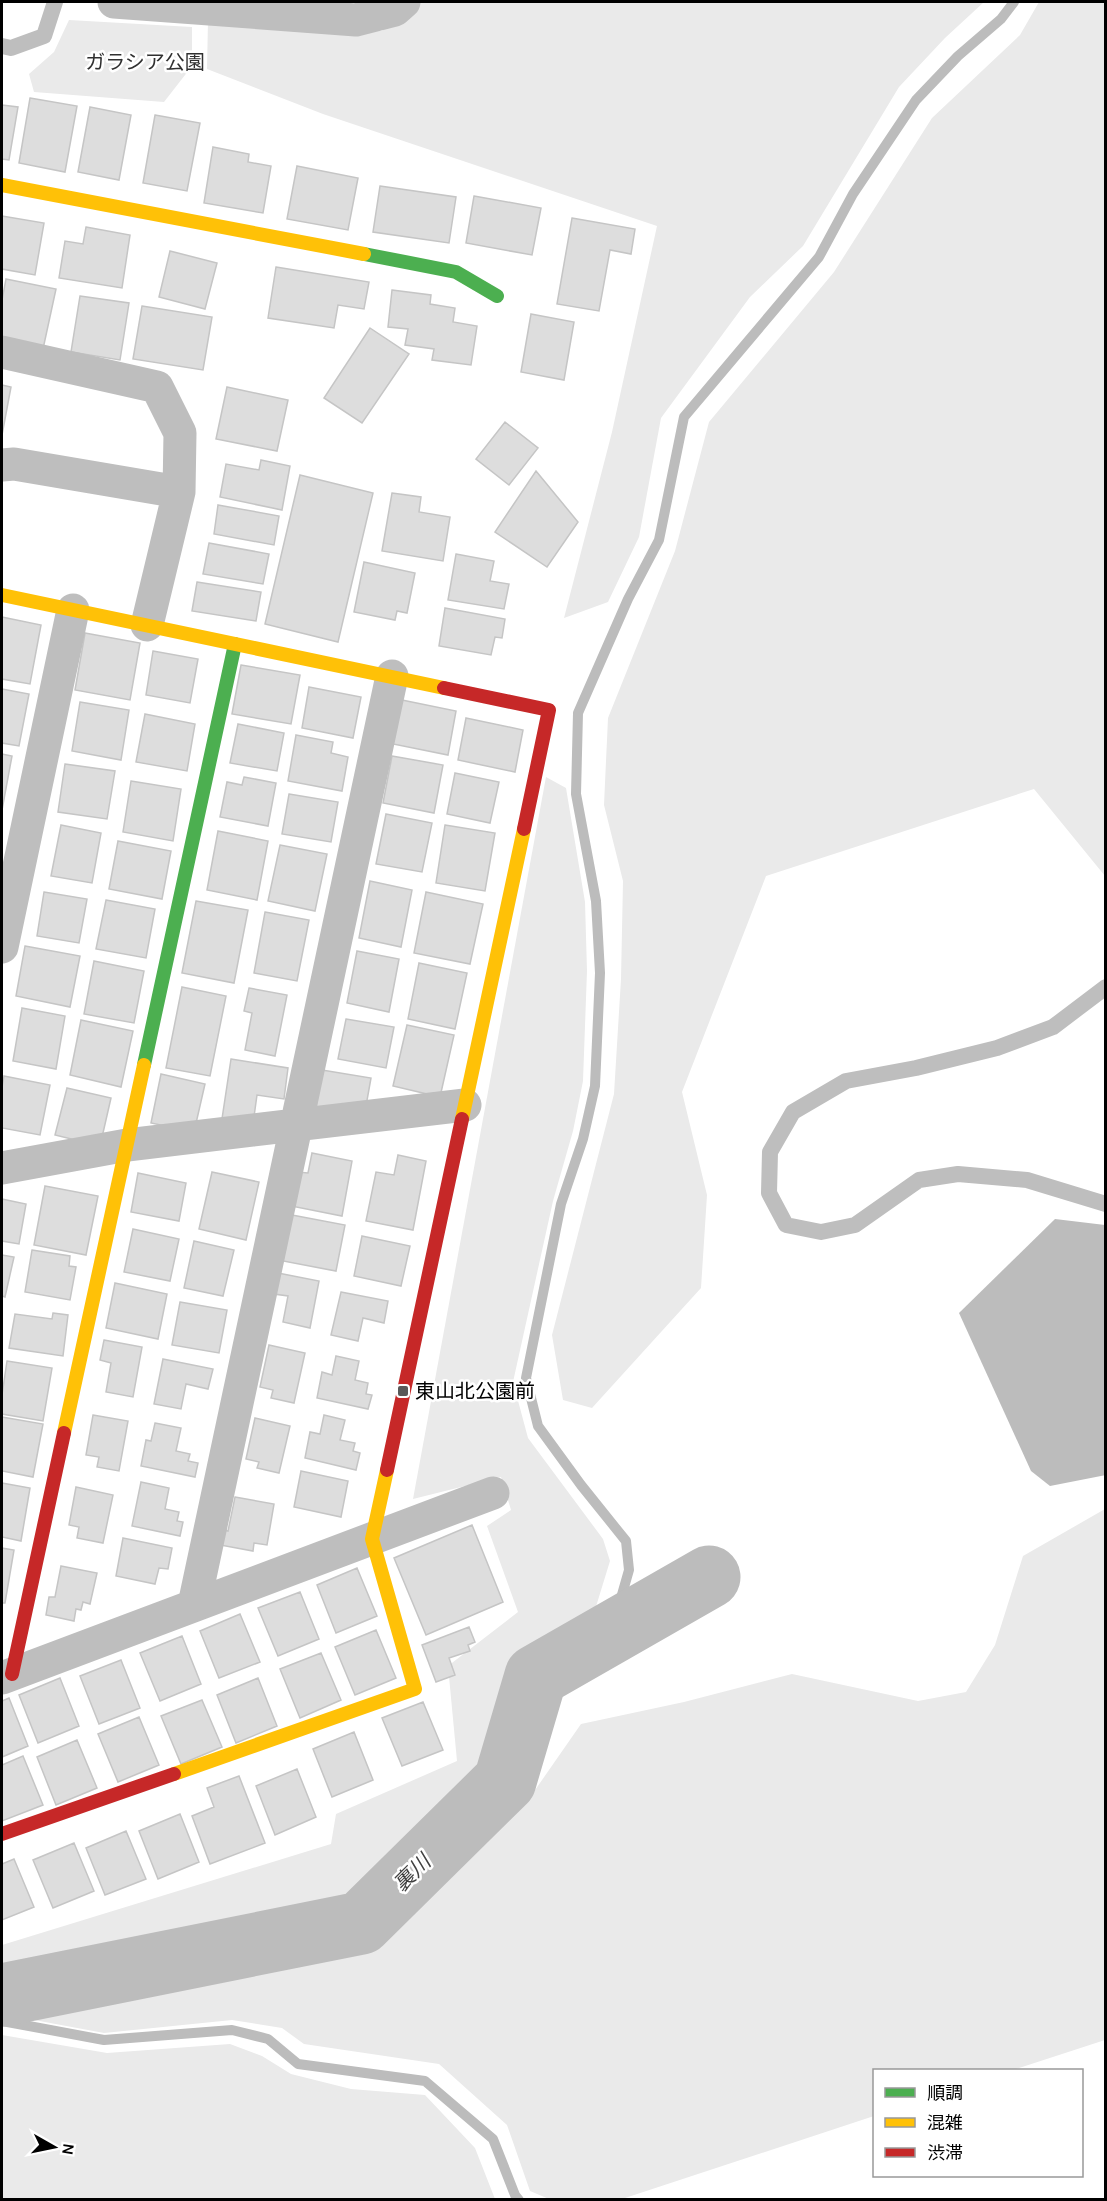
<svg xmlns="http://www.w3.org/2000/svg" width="1107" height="2201" font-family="Karla,'Noto Sans JP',sans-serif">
	<rect width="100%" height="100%" fill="#fff"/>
	<path fill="#eaeaea" d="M410,2H984L945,38L899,87L803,246L750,297L661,418L639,537L608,602L564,618L612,432L657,226L323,114L207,69L208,20L382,31Z
		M1039,2H1105V876L1034,789L766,876L682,1092L707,1195L701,1288L592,1408L563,1400L552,1335L614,1094L621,979L623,881L604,805L608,718L675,551L709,422L834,272L932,118L1020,35Z
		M69,20L192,27V66L164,102L34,92L29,74L54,52Z
		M546,777L566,788L585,902L587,971L583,1081L573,1131L553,1201L513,1382L528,1438L603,1539L610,1561L590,1626L522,1664L486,1772L353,1912L2,1981V1945L331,1844L336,1814L457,1761L448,1666L518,1612L487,1526L511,1510L501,1477L413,1499Z
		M1105,1509V2040L1013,2070H874V2116L622,2199H549L530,2191L507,2125L439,2064L304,2044L282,2028L232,2020L104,2033L2,2014V2011L91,1996L372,1943L446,1871L533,1793L581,1724L684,1702L792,1674L918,1701L966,1692L995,1645L1023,1556Z
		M2,2035L107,2053L230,2044L262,2056L291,2074L351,2089L425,2095L475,2148L495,2199H2Z"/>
	<path fill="#bcbcbc" d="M1055,1219L1105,1225L1106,1475L1050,1486L1031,1471L959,1313Z"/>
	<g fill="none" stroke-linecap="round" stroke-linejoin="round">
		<path stroke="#bcbcbc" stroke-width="10" d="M605,1637L621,1598L629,1570L626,1541L581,1485L538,1426L526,1378L561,1204L583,1139L595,1086L600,973L596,901L576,794L578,713L628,599L659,540L684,417L819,257L853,194L916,100L958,56L1001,19L1014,2
			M2,2021L104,2040L232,2030L268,2039L298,2064L425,2081L493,2139L515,2195L519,2200"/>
		<path stroke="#bcbcbc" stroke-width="63" d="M2,1995L361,1923L505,1781L536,1676L709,1577"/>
	</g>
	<path fill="#ddd" stroke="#c5c5c5" stroke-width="1.5" d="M30,98L77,106L65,172L19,163Z
		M2,105L18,107L9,160L2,159Z
		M90,107L131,115L119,180L78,172Z
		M155,115L200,123L187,191L143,183Z
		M213,147L249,154L248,162L271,166L263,213L204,203Z
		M297,166L358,178L348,230L287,219Z
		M380,186L456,197L449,243L373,232Z
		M474,196L541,208L532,255L466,243Z
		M2,216L44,223L35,275L2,269Z
		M572,218L635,229L631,254L610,250L599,311L557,304Z
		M86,227L130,235L122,288L59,278L65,241L83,244Z
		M170,251L217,263L205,309L159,297Z
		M276,267L369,282L364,309L338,305L334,328L268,318Z
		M6,279L56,289L43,349L2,340V300Z
		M392,290L431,295L430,304L455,308L453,322L477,326L471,365L432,360L434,349L405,345L408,329L388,327Z
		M80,296L129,303L120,360L71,352Z
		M142,306L212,317L203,370L133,359Z
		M531,314L574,322L564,380L521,372Z
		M370,328L409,354L362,423L324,398Z
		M2,385L11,387L2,435Z
		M227,387L288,400L277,451L216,439Z
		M505,422L538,448L509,485L476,459Z
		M261,460L290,466L282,510L220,497L226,464L259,470Z
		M536,471L578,522L547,567L495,532Z
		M300,475L373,493L338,642L265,624Z
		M392,493L421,497L419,512L450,517L443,561L382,551Z
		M218,505L279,516L274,545L214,534Z
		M209,543L269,554L263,584L203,574Z
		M456,554L494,561L490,581L509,584L504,609L448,600Z
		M364,562L415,573L407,613L397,611L395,620L354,612Z
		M197,582L261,592L256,621L192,611Z
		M445,608L505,619L502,638L495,637L491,655L439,646Z
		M2,617L41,625L30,684L2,679Z
		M85,633L140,643L130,700L75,690Z
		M153,651L198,659L190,703L146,695Z
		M241,665L300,675L291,724L232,714Z
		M309,687L361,697L353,738L302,728Z
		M2,689L29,694L19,746L2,743Z
		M402,700L456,711L448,755L393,744Z
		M80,702L129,710L121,760L72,751Z
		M145,714L195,724L187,771L136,762Z
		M466,718L523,730L515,772L458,760Z
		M238,724L284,733L277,771L230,763Z
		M296,735L333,742L331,753L348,757L342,791L288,781Z
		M2,754L12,756L2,810Z
		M392,756L443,765L434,813L383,803Z
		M65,764L115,771L107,819L58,812Z
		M455,773L499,782L490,823L447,814Z
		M244,777L276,783L268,826L220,817L227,782L242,785Z
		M131,781L181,789L173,841L123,832Z
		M289,794L338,802L331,842L282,834Z
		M386,814L432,823L422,872L376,864Z
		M61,825L101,833L92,883L51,876Z
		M445,825L495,833L485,891L436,883Z
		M218,831L268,841L257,900L207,890Z
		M118,841L171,851L162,899L109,889Z
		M280,845L327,854L315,911L268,901Z
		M370,881L412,890L401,947L359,938Z
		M44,892L87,899L79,943L37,936Z
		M426,892L483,904L470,964L414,953Z
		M106,900L155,909L146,958L96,949Z
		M196,901L248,910L234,983L182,973Z
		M265,912L309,920L297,981L254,973Z
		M25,946L80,956L70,1007L16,996Z
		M357,951L399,959L389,1012L347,1003Z
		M94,961L144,971L134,1023L84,1014Z
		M419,963L467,973L455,1029L408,1019Z
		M182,987L226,996L210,1076L166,1068Z
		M249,988L287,995L275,1056L245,1050L252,1013L244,1011Z
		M22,1008L65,1016L56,1069L13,1061Z
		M346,1019L394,1027L386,1068L338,1059Z
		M81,1020L133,1031L121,1087L70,1075Z
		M407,1025L454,1035L440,1097L393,1086Z
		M231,1059L288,1068L284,1099L257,1095L253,1124L222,1119Z
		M322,1070L371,1078L366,1106L316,1107Z
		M161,1074L205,1084L194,1132L151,1123Z
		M4,1076L50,1085L40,1135L2,1128V1087Z
		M67,1088L111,1098L100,1146L55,1135Z
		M312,1153L352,1161L342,1216L291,1206L297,1172L308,1173Z
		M398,1155L426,1161L413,1230L366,1221L376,1172L394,1175Z
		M212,1172L259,1182L246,1240L199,1229Z
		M138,1173L186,1183L179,1221L131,1212Z
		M45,1186L98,1196L86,1255L34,1245Z
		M2,1199L26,1204L19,1244L2,1241Z
		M292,1215L345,1225L336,1271L283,1261Z
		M133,1229L179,1239L170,1281L124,1272Z
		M362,1236L410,1246L401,1286L354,1276Z
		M194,1241L234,1250L223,1296L184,1288Z
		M32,1250L70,1256L69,1266L76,1267L70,1300L25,1292Z
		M2,1255L14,1257L5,1297L2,1296Z
		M278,1273L319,1281L310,1328L283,1322L288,1296L274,1294Z
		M115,1283L167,1294L158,1339L106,1328Z
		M341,1292L388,1301L384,1323L363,1318L358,1341L331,1335Z
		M180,1302L227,1310L219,1353L172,1345Z
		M53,1313L68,1315L63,1356L9,1348L15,1314L52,1319Z
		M104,1340L142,1347L133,1397L106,1392L111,1363L100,1360Z
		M269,1345L305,1353L294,1403L271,1398L273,1390L260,1387Z
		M336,1356L359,1361L355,1380L368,1383L366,1394L372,1395L368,1409L317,1398L322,1372L332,1375Z
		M163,1359L213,1369L208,1389L186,1384L181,1409L154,1404Z
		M7,1361L52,1368L43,1421L2,1414V1395Z
		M93,1415L128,1421L119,1471L97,1467L99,1457L86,1455Z
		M324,1415L345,1420L340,1440L355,1443L353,1451L360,1453L356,1470L305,1458L310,1432L320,1434Z
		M2,1417L43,1424L33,1477L2,1471Z
		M255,1418L290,1426L279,1473L257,1468L259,1462L246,1459Z
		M155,1423L181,1428L176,1451L190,1454L188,1461L198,1463L195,1477L141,1466L146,1440L151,1441Z
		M301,1471L348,1481L341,1517L294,1507Z
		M141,1482L169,1488L165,1509L179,1512L177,1521L183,1522L180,1536L132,1526Z
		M2,1483L30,1488L21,1541L2,1537Z
		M76,1487L113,1495L103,1543L77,1538L79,1527L69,1525Z
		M235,1497L274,1504L267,1545L254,1543L253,1551L220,1545L223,1530L228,1531Z
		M472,1525L503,1602L426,1635L394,1558Z
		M123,1538L172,1548L168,1569L159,1568L155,1584L116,1576Z
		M2,1548L14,1550L5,1603H2Z
		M61,1566L97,1573L90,1604L83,1602L81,1610L76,1609L74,1621L46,1615L49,1597H55Z
		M357,1568L377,1616L336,1633L317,1585Z
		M300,1592L319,1639L278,1656L258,1608Z
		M240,1614L260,1662L219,1678L200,1631Z
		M469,1627L475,1642L468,1645L470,1651L449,1658L455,1675L436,1682L422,1645Z
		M376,1630L396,1678L355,1695L335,1647Z
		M182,1636L201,1684L160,1701L140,1653Z
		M321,1653L341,1700L300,1718L280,1669Z
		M121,1660L140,1708L99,1724L80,1676Z
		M60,1678L79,1726L38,1743L19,1695Z
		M258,1678L277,1726L236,1743L217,1695Z
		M9,1698L28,1746L2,1757V1701Z
		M202,1700L222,1747L181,1764L161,1716Z
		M423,1702L443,1750L402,1766L382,1718Z
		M139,1717L159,1765L118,1782L98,1734Z
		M354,1732L373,1780L332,1797L313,1749Z
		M77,1740L97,1788L56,1805L37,1757Z
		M23,1756L43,1805L2,1821V1765Z
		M297,1769L316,1817L275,1835L256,1786Z
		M239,1776L265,1843L210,1864L192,1816L214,1807L207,1788Z
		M180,1814L199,1862L158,1879L139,1831Z
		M126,1831L146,1879L105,1895L86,1848Z
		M74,1843L94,1891L53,1908L33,1860Z
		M14,1859L34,1907L2,1920V1864Z"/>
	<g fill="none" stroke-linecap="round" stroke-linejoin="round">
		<path stroke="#bebebe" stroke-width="16" d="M2,46L11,48L44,36L55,2
			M1106,987L1053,1027L997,1048L916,1068L846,1081L793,1112L770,1152L769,1193L786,1225L821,1232L855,1225L919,1180L958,1174L1027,1180L1106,1204"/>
		<path stroke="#bebebe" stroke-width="33" d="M114,2L356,20L395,10L404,2
			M2,352L157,387L180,433L179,492L147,625
			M2,465L14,464L179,492
			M2,947L73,610
			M2,1168L127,1145L465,1105
			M194,1605L392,676
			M2,1678L493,1493"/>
		<path stroke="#4caf50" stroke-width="14" d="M364,254L456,272L497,296
			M144,1065L235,644"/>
		<path stroke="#ffc107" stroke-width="14" d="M2,185L364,254
			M2,595L444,688
			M462,1119L524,829
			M64,1433L144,1065
			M174,1774L415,1689L372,1539L387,1470"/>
		<path stroke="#c62828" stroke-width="14" d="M444,688L549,710L524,829
			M387,1470L462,1119
			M12,1674L64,1433
			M2,1834L174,1774"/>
	</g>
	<rect fill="#595959" stroke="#fff" stroke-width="2" x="397" y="1385" width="12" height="12" rx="3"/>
	<g text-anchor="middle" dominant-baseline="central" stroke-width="5" stroke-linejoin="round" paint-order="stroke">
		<g font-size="20" fill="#303030" stroke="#fff">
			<text x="145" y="62">ガラシア公園</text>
		</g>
		<g font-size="20" fill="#000" stroke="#fff" text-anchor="start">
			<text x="415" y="1391">東山北公園前</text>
		</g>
		<g font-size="21" font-style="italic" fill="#414141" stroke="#fff">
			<text transform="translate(412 1873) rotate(-45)">裏川</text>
		</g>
	</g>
	<rect width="1107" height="2201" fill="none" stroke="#000000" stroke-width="6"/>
	<rect x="873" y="2069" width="210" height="108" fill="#ffffff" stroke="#999999" stroke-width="1.5"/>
	<rect x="885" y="2088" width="30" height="9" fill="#4caf50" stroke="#999999" stroke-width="1.5"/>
	<text x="927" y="2099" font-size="18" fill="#000000">順調</text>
	<rect x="885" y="2118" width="30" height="9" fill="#ffc107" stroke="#999999" stroke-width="1.5"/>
	<text x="927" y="2129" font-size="18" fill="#000000">混雑</text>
	<rect x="885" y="2148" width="30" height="9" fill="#c62828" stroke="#999999" stroke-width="1.5"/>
	<text x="927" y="2159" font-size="18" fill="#000000">渋滞</text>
	<g transform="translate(54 2147) rotate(99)" stroke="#ffffff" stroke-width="4.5" paint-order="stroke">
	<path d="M0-4.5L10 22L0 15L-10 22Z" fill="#000000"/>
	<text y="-9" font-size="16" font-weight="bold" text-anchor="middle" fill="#000000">N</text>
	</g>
</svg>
